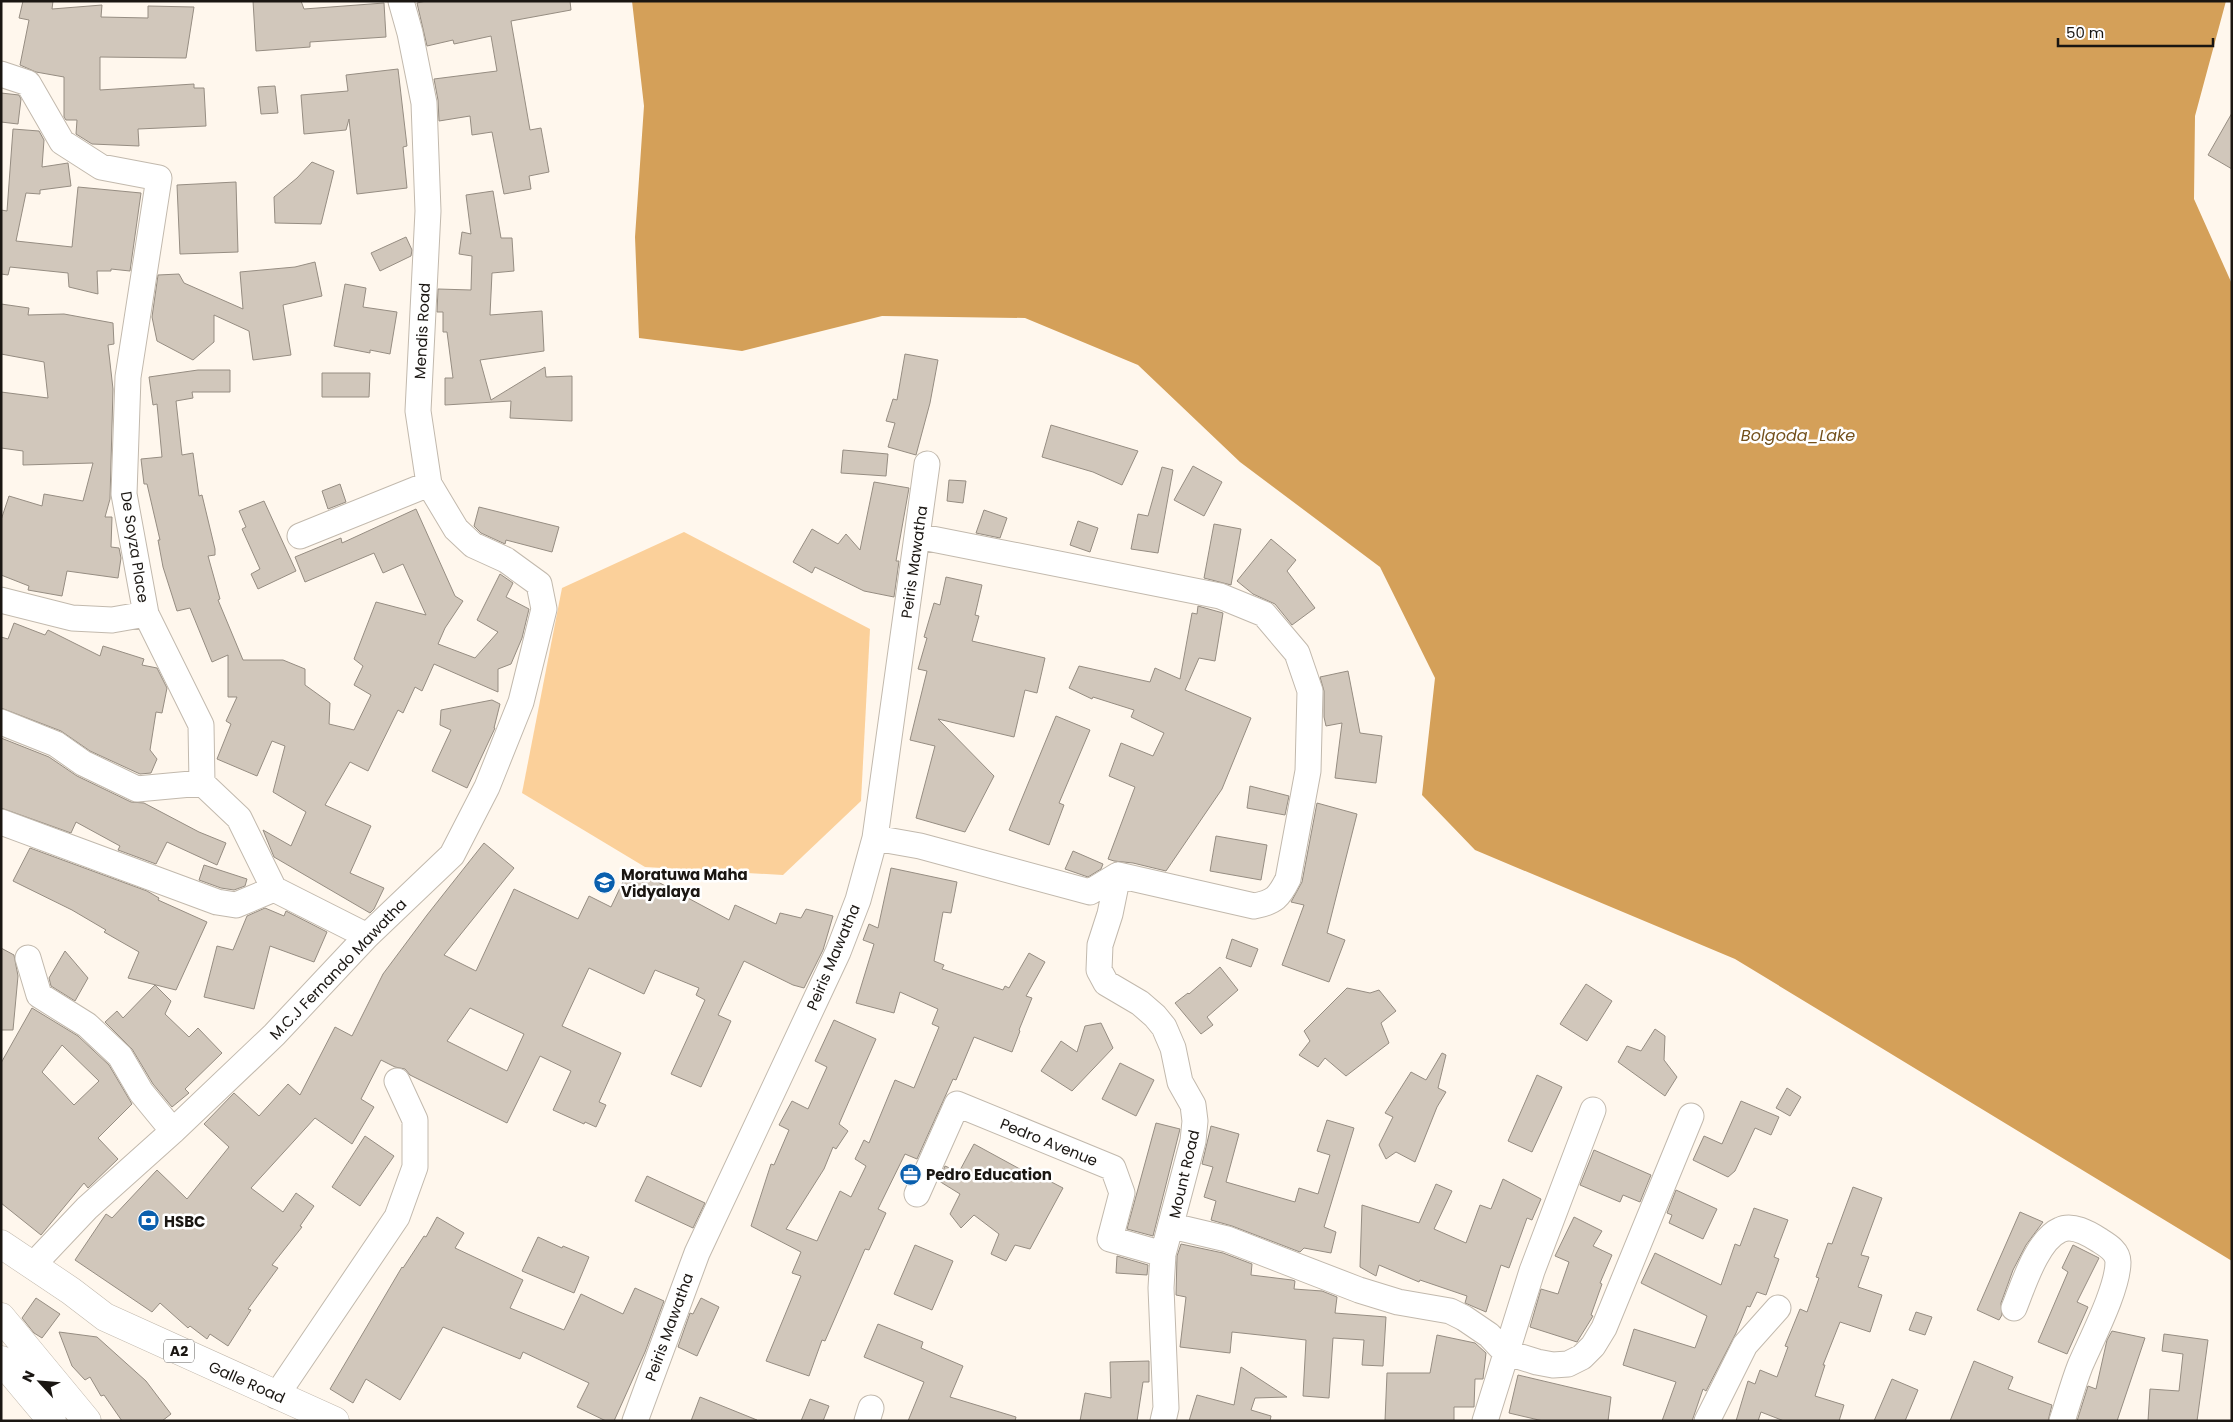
<svg xmlns="http://www.w3.org/2000/svg" width="2233" height="1422" font-family="Poppins,sans-serif">
	<rect width="100%" height="100%" fill="#fff7ed"/>
	<path fill="#fbd09a" d="M684,532L870,629L861,801L783,875L645,867L522,793L562,588Z"/>
	<path fill="#d4a059" d="M632,1H2226L2195,116L2194,199L2232,284V1261L1735,959L1475,850L1422,795L1435,678L1380,567L1240,462L1138,365L1025,318L882,316L742,351L639,338L635,237L644,106Z"/>
	<path fill="#d1c7bb" stroke="#968d82" fill-rule="evenodd" d="M23,1H53L52,9L102,5L101,17L148,18V6L194,7L186,58L100,57V90L194,84V88H204L206,126L138,129L139,146L92,144L76,134L77,120H66L64,117V77L36,72L20,65L29,20L19,18Z
		M253,1H301L304,9L384,3L386,37L310,42V47L256,51Z
		M426,1H570L571,10L511,21L530,130L541,128L549,172L529,176L531,189L504,194L492,132L472,135L470,116L439,121L438,100L434,79L497,71L491,36L454,44L453,40L427,46L417,3Z
		M398,69L407,146L403,147L407,188L357,194L349,119L346,130L304,134L301,95L348,91L346,75Z
		M275,86L278,113L261,114L258,87Z
		M1,93L19,95L21,99L18,124L1,122Z
		M2232,113V169L2208,155Z
		M13,129L39,131L44,140L42,167L68,163L71,186L40,190V194L26,193L16,241L72,247L78,187L141,193L130,271L111,269V271H97L98,294L69,287L68,273L10,267L8,275L1,274V210L7,211Z
		M312,162L334,171L321,224L275,223L274,197L297,178Z
		M236,182L238,252L180,254L177,185Z
		M493,191L501,238H512L514,271L492,273L490,315L542,311L544,351L480,360L491,400L545,367L546,377L572,376V421L510,418L511,401L445,405V378H453L447,332H443V312H437L438,289L471,290L472,256L459,254L462,232L471,234L466,195Z
		M406,237L412,250L411,256L380,271L371,253Z
		M315,262L322,296L283,305L291,355L253,360L249,331L214,315V342L193,360L157,341L152,317L158,275L179,274L184,283L243,309L240,272L295,267Z
		M345,284L366,288L363,307L397,312L390,354L370,350V353L334,346Z
		M1,304L29,308L28,315L64,314L113,323L114,344L108,345L113,389L110,499L105,517H112L111,547L119,548L121,558L118,578L67,571L62,596L28,590L29,586L1,575V520L9,496L42,506L44,494L83,501L93,463L23,465V451L1,448V392L48,398L44,362L1,354Z
		M905,354L938,360L930,403L916,455L888,447L895,423L886,421L893,399L897,400Z
		M198,370H230V392H192L193,398L176,401L182,455L193,453L199,496L202,495L215,549V555L208,556L220,599L218,600L243,660H283L305,669V685L330,703L329,724L354,730L371,695L354,685L363,666L354,659L376,602L426,615L403,564L383,573L374,553L305,582L295,557L341,538L342,543L416,509L455,596L463,601L445,628L438,644L475,658L498,632L477,620L500,574L513,583L506,597L529,609L522,638L511,664L498,669V692L434,664L422,691L415,687L403,713L398,710L368,771L350,762L325,805L371,826L350,873L384,888L374,909L370,913L274,857L263,830L291,846L306,812L273,792L285,746L272,741L257,776L217,759L231,724L226,721L237,697H228V655L212,662L190,608L177,611L163,567L158,540H160L147,484H144L141,459L162,457L157,404L153,405L149,377Z
		M322,373H370L369,397H322Z
		M1051,425L1138,451L1122,485L1093,472L1042,457Z
		M843,450L888,454L886,476L841,473Z
		M1193,466L1222,482L1204,516L1174,500Z
		M1162,467L1173,470L1158,553L1131,549L1138,514L1148,516Z
		M949,480L966,481L963,503L947,501Z
		M874,482L909,488L896,561H899L894,597L864,591L815,567L812,573L793,562L812,529L838,544L846,534L860,550Z
		M340,484L346,502L328,509L322,491Z
		M264,501L296,571L258,589L251,574L260,569L242,529L246,527L239,511Z
		M479,507L559,527L552,552L506,540L505,544L481,533L474,526Z
		M984,510L1007,518L1000,538L976,533Z
		M1078,521L1098,528L1090,552L1070,545Z
		M1214,524L1241,529L1231,585L1204,578Z
		M1271,539L1296,560L1287,571L1315,608L1292,625L1275,604L1253,594L1237,581Z
		M946,577L982,585L975,615L979,616L972,641L1045,658L1037,693L1025,690L1014,737L938,719L994,776L965,832L916,818L935,746L910,740L927,671L918,669L927,638L924,637L934,603L940,605Z
		M1198,606L1223,613L1215,661L1199,658L1185,690L1251,718L1222,789L1166,871L1133,863L1114,861L1108,859L1135,787L1109,776L1121,743L1153,756L1164,733L1131,717L1134,710L1093,697L1092,699L1069,688L1079,666L1150,682L1155,668L1180,679L1192,613L1197,614Z
		M14,623L45,635L48,630L100,656L103,646L144,659L142,665L157,668L167,688L162,713L156,712L150,750L157,759L151,773L140,774L90,751L61,731L1,708V637L8,639Z
		M1348,671L1360,733L1382,736L1376,783L1335,778L1342,723L1326,726L1324,717V691L1320,677Z
		M492,700L500,704L494,728H495L467,788L432,771L451,730L440,725L441,710Z
		M1056,716L1090,730L1059,803L1064,805L1049,845L1009,830Z
		M1,738L49,757L77,776L131,802L144,803L199,832L226,843L217,865L167,842L156,864L118,850L120,846L76,822L71,833L1,808Z
		M1250,786L1289,796L1285,815L1247,808Z
		M1317,803L1357,814L1327,933L1345,940L1329,982L1282,965L1304,905L1291,902L1302,882Z
		M1216,836L1267,845L1261,880L1210,871Z
		M484,843L514,868L444,955L476,971L514,889L578,919L589,896L611,907L630,867L729,920L735,905L776,924L780,913L801,918L806,909L833,916L823,950L804,988L793,985L744,961L718,1015L731,1021L701,1087L671,1074L705,1000L696,995L699,988L655,970L644,994L589,968L562,1026L621,1053L599,1102L606,1105L596,1127L585,1122L584,1124L553,1110L571,1071L540,1056L507,1123L410,1075L405,1069L395,1067L381,1060L361,1099L374,1107L352,1144L315,1118L251,1188L283,1212L296,1193L314,1206L300,1226L302,1227L272,1265L278,1268L248,1309L251,1310L228,1346L210,1334L207,1339L190,1326L188,1328L160,1303L152,1312L75,1260L106,1214L112,1218L157,1170L187,1199L229,1147L204,1124L234,1093L259,1116L288,1084L300,1095L335,1027L352,1036L383,974L427,915ZM470,1008L524,1034L507,1071L447,1041Z
		M30,848L147,891L159,898L158,900L207,922L176,990L128,978L139,952L104,932L106,930L72,910L13,881Z
		M1073,851L1103,864L1101,869L1088,877L1065,869Z
		M204,865L247,879L245,886L234,890L221,888L199,880Z
		M891,868L957,882L951,913L943,912L934,961L944,965L942,969L1003,990L1005,986L1009,988L1029,953L1045,962L1026,996L1032,998L1019,1030L1020,1031L1012,1052L974,1037L956,1080L953,1079L917,1159L905,1154L878,1209L886,1213L869,1250L865,1249L825,1341L822,1340L809,1376L766,1361L801,1276L792,1273L801,1252L751,1226L771,1164L774,1165L789,1130L779,1125L792,1101L808,1109L827,1067L815,1061L834,1020L876,1039L839,1124L848,1131L836,1149L833,1147L824,1169L786,1229L817,1241L840,1191L851,1197L866,1166L855,1159L864,1140L869,1143L895,1080L914,1088L939,1027L932,1024L938,1009L900,992L894,1013L856,1003L874,944L863,940L869,924L878,928Z
		M265,908L284,916L286,911L327,932L314,962L270,946L254,1009L204,997L217,946L233,950L247,916Z
		M1232,939L1258,949L1251,967L1226,958Z
		M1,948L14,955L18,976L13,1030H1Z
		M65,951L88,978L75,1001L51,986L49,978Z
		M1220,967L1238,990L1207,1017L1213,1025L1201,1034L1175,1003L1188,993L1189,994Z
		M1586,984L1612,1001L1587,1041L1560,1024Z
		M155,985L171,1001L165,1014L189,1037L198,1028L222,1053L185,1089L189,1093L172,1107L153,1084L132,1049L105,1022L117,1011L123,1018Z
		M1347,988L1370,993L1379,990L1396,1011L1381,1023L1389,1043L1346,1076L1325,1058L1318,1067L1299,1055L1310,1041L1304,1031Z
		M32,1008L78,1036L109,1065L132,1104L98,1138L118,1159L88,1188L84,1183L41,1235L1,1203V1063ZM62,1045L99,1081L74,1105L42,1072Z
		M1101,1023L1113,1048L1072,1091L1041,1071L1061,1041L1077,1052L1085,1026Z
		M1655,1029L1665,1036L1664,1060L1677,1077L1665,1096L1618,1062L1627,1046L1641,1051Z
		M1442,1053L1446,1055L1438,1088L1446,1092L1437,1107L1415,1162L1396,1152L1386,1159L1379,1145L1393,1117L1385,1113L1411,1072L1426,1080Z
		M1120,1063L1154,1080L1136,1116L1102,1099Z
		M1537,1075L1562,1087L1532,1152L1508,1141Z
		M1787,1088L1801,1097L1790,1116L1776,1108Z
		M1741,1101L1779,1117L1771,1135L1755,1128L1735,1171L1728,1177L1693,1160L1704,1136L1722,1144Z
		M1327,1120L1354,1128L1324,1227L1336,1232L1331,1253L1304,1248L1300,1252L1232,1226L1211,1220L1216,1201L1204,1197L1213,1167L1202,1164L1211,1126L1239,1134L1226,1182L1295,1202L1299,1188L1318,1194L1330,1155L1317,1151Z
		M1156,1123L1180,1129L1153,1236L1127,1229Z
		M365,1136L394,1156L360,1206L332,1187Z
		M974,1144L1029,1174L1030,1171L1063,1188L1030,1249L1015,1245L1006,1261L991,1254L999,1234L974,1215L961,1228L950,1214L960,1194L939,1181L945,1166L959,1172Z
		M1594,1150L1651,1175L1640,1202L1623,1195L1620,1202L1580,1185Z
		M647,1176L705,1203L693,1228L635,1201Z
		M1503,1179L1541,1199L1532,1220L1527,1218L1509,1268L1501,1265L1486,1312L1465,1303L1467,1296L1420,1280L1419,1282L1379,1265L1376,1276L1360,1267L1362,1205L1419,1223L1436,1184L1452,1191L1434,1229L1466,1243L1480,1205L1491,1209Z
		M1853,1187L1882,1198L1861,1255L1869,1257L1858,1287L1882,1295L1870,1332L1840,1322L1823,1365H1825L1815,1396L1844,1405L1839,1421H1784L1761,1412L1758,1421H1736L1748,1381L1755,1384L1760,1370L1777,1377L1788,1347L1785,1346L1800,1309L1807,1312L1819,1278L1816,1277L1828,1243L1832,1244Z
		M1676,1190L1717,1209L1703,1239L1669,1223L1672,1215L1667,1213Z
		M1754,1208L1788,1220L1774,1257L1779,1259L1766,1295L1757,1292L1750,1307L1747,1306L1736,1333L1706,1391L1703,1389L1692,1421H1662L1676,1382L1623,1365L1634,1329L1695,1348L1707,1316L1641,1283L1655,1253L1721,1285L1735,1244L1740,1246Z
		M2020,1212L2043,1222L2026,1245L2013,1270L2001,1303L2002,1315L1999,1320L1977,1310Z
		M437,1217L464,1233L455,1248L523,1280L510,1308L564,1330L581,1294L623,1314L635,1288L664,1301L645,1352L614,1421H606L577,1407L589,1383L523,1352L520,1359L443,1327L400,1400L366,1379L353,1403L330,1389L402,1267L403,1268L424,1236L426,1237Z
		M1574,1217L1602,1231L1593,1246L1612,1255L1600,1283L1602,1284L1591,1315L1593,1316L1577,1342L1530,1327L1541,1289L1558,1294L1569,1262L1555,1256Z
		M538,1237L562,1248L563,1246L589,1257L574,1293L522,1271Z
		M1181,1244L1223,1253L1252,1264L1251,1275L1292,1280L1295,1281L1294,1289L1322,1291L1337,1297L1335,1313L1386,1317L1383,1366L1362,1365L1364,1340L1333,1338L1329,1398L1303,1396L1306,1340L1232,1332L1230,1353L1180,1347L1186,1297L1176,1295L1177,1256Z
		M915,1245L953,1261L932,1310L894,1294Z
		M2073,1245L2099,1258L2077,1302L2088,1307L2067,1354L2038,1342L2068,1272L2062,1268Z
		M1117,1256L1148,1265L1147,1275L1116,1273Z
		M36,1298L60,1314L42,1338L34,1333L22,1318Z
		M701,1298L719,1307L697,1356L678,1347L690,1313L693,1314Z
		M1916,1312L1932,1317L1925,1335L1909,1330Z
		M878,1324L923,1342L921,1348L963,1366L950,1397L1016,1417L1015,1421H908L924,1382L864,1357Z
		M2112,1331L2145,1338L2117,1421H2077L2088,1386L2096,1389L2107,1340Z
		M59,1332L97,1337L146,1381L171,1414L162,1421H122L104,1395L101,1396L90,1377L85,1380L72,1366Z
		M2164,1334L2208,1340L2197,1421H2148L2150,1389L2179,1391L2183,1354L2162,1351Z
		M1437,1335L1475,1343L1486,1353L1483,1379H1475L1474,1407H1454V1421H1385L1387,1373H1430Z
		M1149,1361V1382H1143L1137,1421H1080L1085,1393L1111,1398L1110,1362Z
		M1974,1361L2013,1377L2008,1389L2052,1405L2048,1421H1950Z
		M1241,1367L1287,1397L1255,1398L1251,1410L1271,1416L1270,1421H1189L1197,1395L1234,1405Z
		M1518,1375L1611,1397L1608,1421H1543L1509,1413Z
		M1892,1379L1918,1390L1905,1421H1874Z
		M700,1397L757,1420V1421H691Z
		M810,1399L829,1406L823,1421H801Z"/>
	<g fill="none" stroke-linecap="round" stroke-linejoin="round">
		<defs>
			<path id="minor" d="M1,74L28,83L62,142L101,167L159,178L128,377L124,494L146,614L201,725L202,783L239,818L274,889L367,936
				M300,536L429,484
				M1,600L72,618L112,620L146,614
				M1,722L56,744L83,763L137,789L202,783
				M1,822L217,902L236,905L274,889
				M875,838L920,846L1090,892L1118,875L1254,906C1275,902 1279,897 1288,879L1308,771L1310,691L1297,653L1264,614L1220,596L917,536
				M1118,875L1110,914L1100,945L1099,970L1106,983L1140,1003L1155,1016L1164,1027L1173,1048L1180,1082L1193,1105L1195,1121L1193,1141L1163,1254L1161,1288L1166,1408L1163,1421
				M28,958L39,995L87,1025L120,1056L141,1092L173,1131
				M917,1194L957,1104L1113,1168L1122,1193L1110,1239L1163,1254
				M1172,1226L1227,1239L1359,1290L1398,1302L1450,1311L1464,1318L1489,1335L1505,1352L1537,1362L1553,1365L1568,1364L1582,1357L1593,1346L1604,1328L1691,1116
				M33,1265L87,1208L173,1131L274,1035L367,936L452,855L487,787L521,702L544,609L539,584L506,560L473,545L456,529L429,484L418,411L428,211L424,103L410,33L401,1
				M2014,1308C2023,1286 2037,1240 2060,1230C2072,1224 2088,1233 2099,1240C2107,1245 2118,1251 2118,1262C2118,1289 2091,1340 2080,1366C2073,1384 2068,1403 2062,1421
				M276,1396L397,1217L415,1167V1120L397,1081
				M635,1421L697,1253L838,952L858,900L875,838L927,464
				M867,1421L871,1408
				M1485,1421L1532,1271L1593,1110
				M1707,1421L1745,1345L1778,1308"/>
			<path id="primary" d="M1,1317L87,1421
				M1,1360L52,1421"/>
			<path id="trunk" d="M1,1244L71,1291L105,1317L335,1421"/>
		</defs>
		<use href="#minor" stroke="#c2b9ad" stroke-width="27"/>
		<use href="#primary" stroke="#c2b9ad" stroke-width="29"/>
		<use href="#trunk" stroke="#c2b9ad" stroke-width="29"/>
		<use href="#minor" stroke="#fff" stroke-width="25"/>
		<use href="#primary" stroke="#fff" stroke-width="28"/>
		<use href="#trunk" stroke="#fff" stroke-width="28"/>
	</g>
	<defs>
		<symbol id="school-disc" viewBox="-11 -11 22 22"><circle r="9.5" fill="#0a5fad" stroke="#fff"/><path d="M0-5L7-2L0 1L-7-2ZM-4 1L0 2.5L4 1V4Q0 6-4 4Z" fill="#fff"/></symbol>
		<symbol id="office-disc" viewBox="-11 -11 22 22"><circle r="9.5" fill="#0a5fad" stroke="#fff"/><path d="M-6-3h4V-5.5h4V-3h4V5H-6ZM-1-4.5V-3h2v-1.5ZM-6 0V1H6V0Z" fill="#fff"/></symbol>
		<symbol id="bank-disc" viewBox="-11 -11 22 22"><circle r="9.5" fill="#0a5fad" stroke="#fff"/><path d="M-6-4H6V4H-6ZM0-2.3a2.3 2.3 0 1 0 0 4.6a2.3 2.3 0 1 0 0-4.6Z" fill="#fff"/></symbol>
	</defs>
	<g fill-rule="evenodd">
		<use href="#school-disc" x="592" y="870" width="25" height="25"/>
		<use href="#office-disc" x="898" y="1162" width="25" height="25"/>
		<use href="#bank-disc" x="136" y="1208" width="25" height="25"/>
	</g>
	<g text-anchor="middle" dominant-baseline="central" stroke-width="5" stroke-linejoin="round" paint-order="stroke">
		<rect fill="#fff" stroke="#5f5c59" stroke-width="1" x="164" y="1339.5" width="30" height="23" rx="4"/>
		<g font-size="14" font-weight="bold" fill="#1a1612">
			<text x="179" y="1351">A2</text>
		</g>
		<g font-size="15" fill="#1a1612" stroke="#fff">
			<text transform="translate(422 331) rotate(-87)">Mendis Road</text>
			<text transform="translate(135 547) rotate(81)">De Soyza Place</text>
			<text transform="translate(914 562) rotate(-82)">Peiris Mawatha</text>
			<text transform="translate(833 957) rotate(-67)">Peiris Mawatha</text>
			<text transform="translate(338 969) rotate(-46)">M.C.J Fernando Mawatha</text>
			<text transform="translate(1049 1142) rotate(22)">Pedro Avenue</text>
			<text transform="translate(1184 1174) rotate(-77)">Mount Road</text>
			<text transform="translate(669 1327) rotate(-70)">Peiris Mawatha</text>
			<text transform="translate(247 1382) rotate(24)">Galle Road</text>
		</g>
		<g font-size="15" font-weight="bold" fill="#1a1612" stroke="#fff" text-anchor="start">
			<text x="621" y="874">Moratuwa Maha<tspan x="621" dy="17">Vidyalaya</tspan></text>
			<text x="926" y="1174">Pedro Education</text>
			<text x="164" y="1221">HSBC</text>
		</g>
		<g font-size="16" font-style="italic" fill="#73501b" stroke="#fff">
			<text x="1798" y="435">Bolgoda_Lake</text>
		</g>
	</g>
	<rect width="2233" height="1422" fill="none" stroke="#1a1612" stroke-width="5"/>
	<g transform="translate(40 1382) rotate(296)" stroke="#ffffff" stroke-width="4" paint-order="stroke">
	<path d="M0-4L9 19L0 12L-9 19Z" fill="#1a1612"/>
	<text y="-8" font-size="14" font-weight="bold" text-anchor="middle" fill="#1a1612">N</text>
	</g>
	<path d="M2058 38v8h155v-8" fill="none" stroke="#1a1612" stroke-width="2.5"/>
	<text x="2066" y="38" font-size="15" fill="#1a1612" stroke="#ffffff" stroke-width="4" paint-order="stroke">50 m</text>
</svg>
